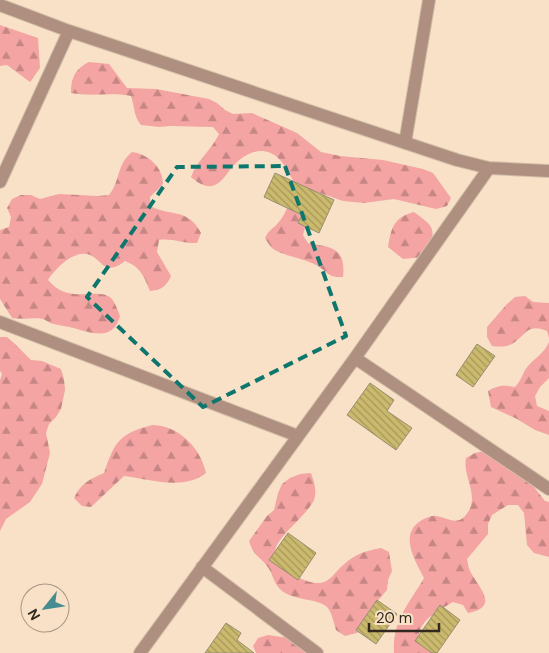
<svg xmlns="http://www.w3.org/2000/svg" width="549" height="653" font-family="'DM Sans',sans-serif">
	<defs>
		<pattern id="forest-firs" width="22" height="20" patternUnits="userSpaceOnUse" patternTransform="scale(1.25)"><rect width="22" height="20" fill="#f3a4a3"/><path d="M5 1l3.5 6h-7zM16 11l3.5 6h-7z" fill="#c58684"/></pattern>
		<pattern id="building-back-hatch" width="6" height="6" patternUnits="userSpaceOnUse" patternTransform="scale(1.25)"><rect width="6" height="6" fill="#cbba6e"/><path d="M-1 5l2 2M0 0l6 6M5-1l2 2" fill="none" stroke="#a5975a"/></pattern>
	</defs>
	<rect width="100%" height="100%" fill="#f8e1c7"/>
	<path fill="url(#forest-firs)" d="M0,25L38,38L40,68L30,82L7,65L0,66Z
		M89,62L109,64L127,88L156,89L209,99L217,103L225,110L233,114L252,113L297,133L321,152L340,156L383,160L423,169L433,173L451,198L447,206L436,209L394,199L364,203L343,201L317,192L309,197L308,215L303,235L308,243C332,247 346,248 343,277C327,278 328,271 316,265C303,258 282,256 272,248C269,245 267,241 265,238C270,228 272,230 278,223C287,213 292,196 295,184C290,176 286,165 278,158C264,144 245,153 234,165C227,172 223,183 212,186C203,187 197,182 191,177C197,160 211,151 219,134L213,127L170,126L160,127L141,125C133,115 135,108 131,96C109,92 92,97 71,93C71,78 75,69 89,62Z
		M132,152C148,154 163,167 163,184L150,197V206C171,217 187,207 201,233L197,243C184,244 172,238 159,240L157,252L171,276C166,287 161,290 150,291C144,277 141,267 125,261C120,265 114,269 107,267C101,265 97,258 90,255C74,249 56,268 48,280C70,306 97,286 111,298C115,302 118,311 120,316C114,338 98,335 80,330C70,326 59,326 50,323C48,322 46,320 43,319C36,317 22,320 12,318L0,299V230L9,227L11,217L7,208L12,199L21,195H31L40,199L59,194L98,196L109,195C121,180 116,165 132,152Z
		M414,212C434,227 435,226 430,251L423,257L403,259L388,247C391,228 394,217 414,212Z
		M525,296L533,302L549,303V338L547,331C526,323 527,335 512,344C506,347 499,347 492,346L487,337V327L507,304L515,297Z
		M0,337H7L15,344L31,360L42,361L61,369L64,379L65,390L61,409L56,417L49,424L46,433L50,453L42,484L30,502L6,519L0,531V380L2,374L0,371Z
		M549,342V378L540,387L535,396L537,406L549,411V435L535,430L517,419L491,407L488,391C498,385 504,385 515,387C520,382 522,376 525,370C533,358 543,356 549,342Z
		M152,425C178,425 201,448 206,473C184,491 149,479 124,476L91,507L82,506L74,498C80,484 90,479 104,473C115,441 119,434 152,425Z
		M484,451L526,477L545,501L549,502V557L534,553L527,545L524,513L518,505H508L492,515L488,524V534L467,559C468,563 468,567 470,571C478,587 501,607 468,613L463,605L453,602C436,612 417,621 418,643L435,653H394C392,621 409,604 424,578C415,560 398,534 422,520C426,518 432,515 436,516C446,517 456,526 465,516C482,497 462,478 466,458L475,453Z
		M311,473C314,482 318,493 313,502C297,529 245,554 297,577C332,593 328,574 352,558C361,552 371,550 381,548L389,552L392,571L388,580L387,590L374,605L364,631L345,636L336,630C334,624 332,613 328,608C319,598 293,601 281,590C273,583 273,573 267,566C259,555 254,557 249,541L267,516L274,510L278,493L282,484L290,478L300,474Z
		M268,635L289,638L320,653H256L253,646L258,638Z"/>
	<path fill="url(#building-back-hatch)" stroke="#958f71" d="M275,173L334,200L319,233L298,223L302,215L264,197Z
		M477,344L495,356L473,387L456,375Z
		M370,383L394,400L387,411L412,428L396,450L347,415Z
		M288,533L316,553L298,580L269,560Z
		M377,600L397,614L376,644L356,630Z
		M440,605L460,620L437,653H432L415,641Z
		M226,623L241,633L237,640L254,653H205Z"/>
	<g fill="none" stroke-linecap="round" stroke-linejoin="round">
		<defs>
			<path id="minor" d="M0,5L69,31L457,160L489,168L549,171
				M405,143L429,0
				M0,182L69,31
				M0,322L298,436
				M355,358L549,489
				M202,567L317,653
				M140,653L355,358L489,168"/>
		</defs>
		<use href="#minor" stroke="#d4c0a9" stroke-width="14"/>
		<use href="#minor" stroke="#af8f80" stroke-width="12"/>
	</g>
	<path fill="none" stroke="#0f766e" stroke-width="4" stroke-dasharray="10 6" stroke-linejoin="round" d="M285,166L346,336L203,407L87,297L177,167Z"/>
	<g transform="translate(45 608) rotate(240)"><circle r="24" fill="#f8e1c7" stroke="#a89784"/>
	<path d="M0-4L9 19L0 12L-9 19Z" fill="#468d91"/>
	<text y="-8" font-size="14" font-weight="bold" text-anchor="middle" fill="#31291f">N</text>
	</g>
	<path d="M369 623v8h70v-8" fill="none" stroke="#31291f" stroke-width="2.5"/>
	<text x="376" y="623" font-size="15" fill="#31291f" stroke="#f8e1c7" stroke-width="4" paint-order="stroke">20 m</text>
</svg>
